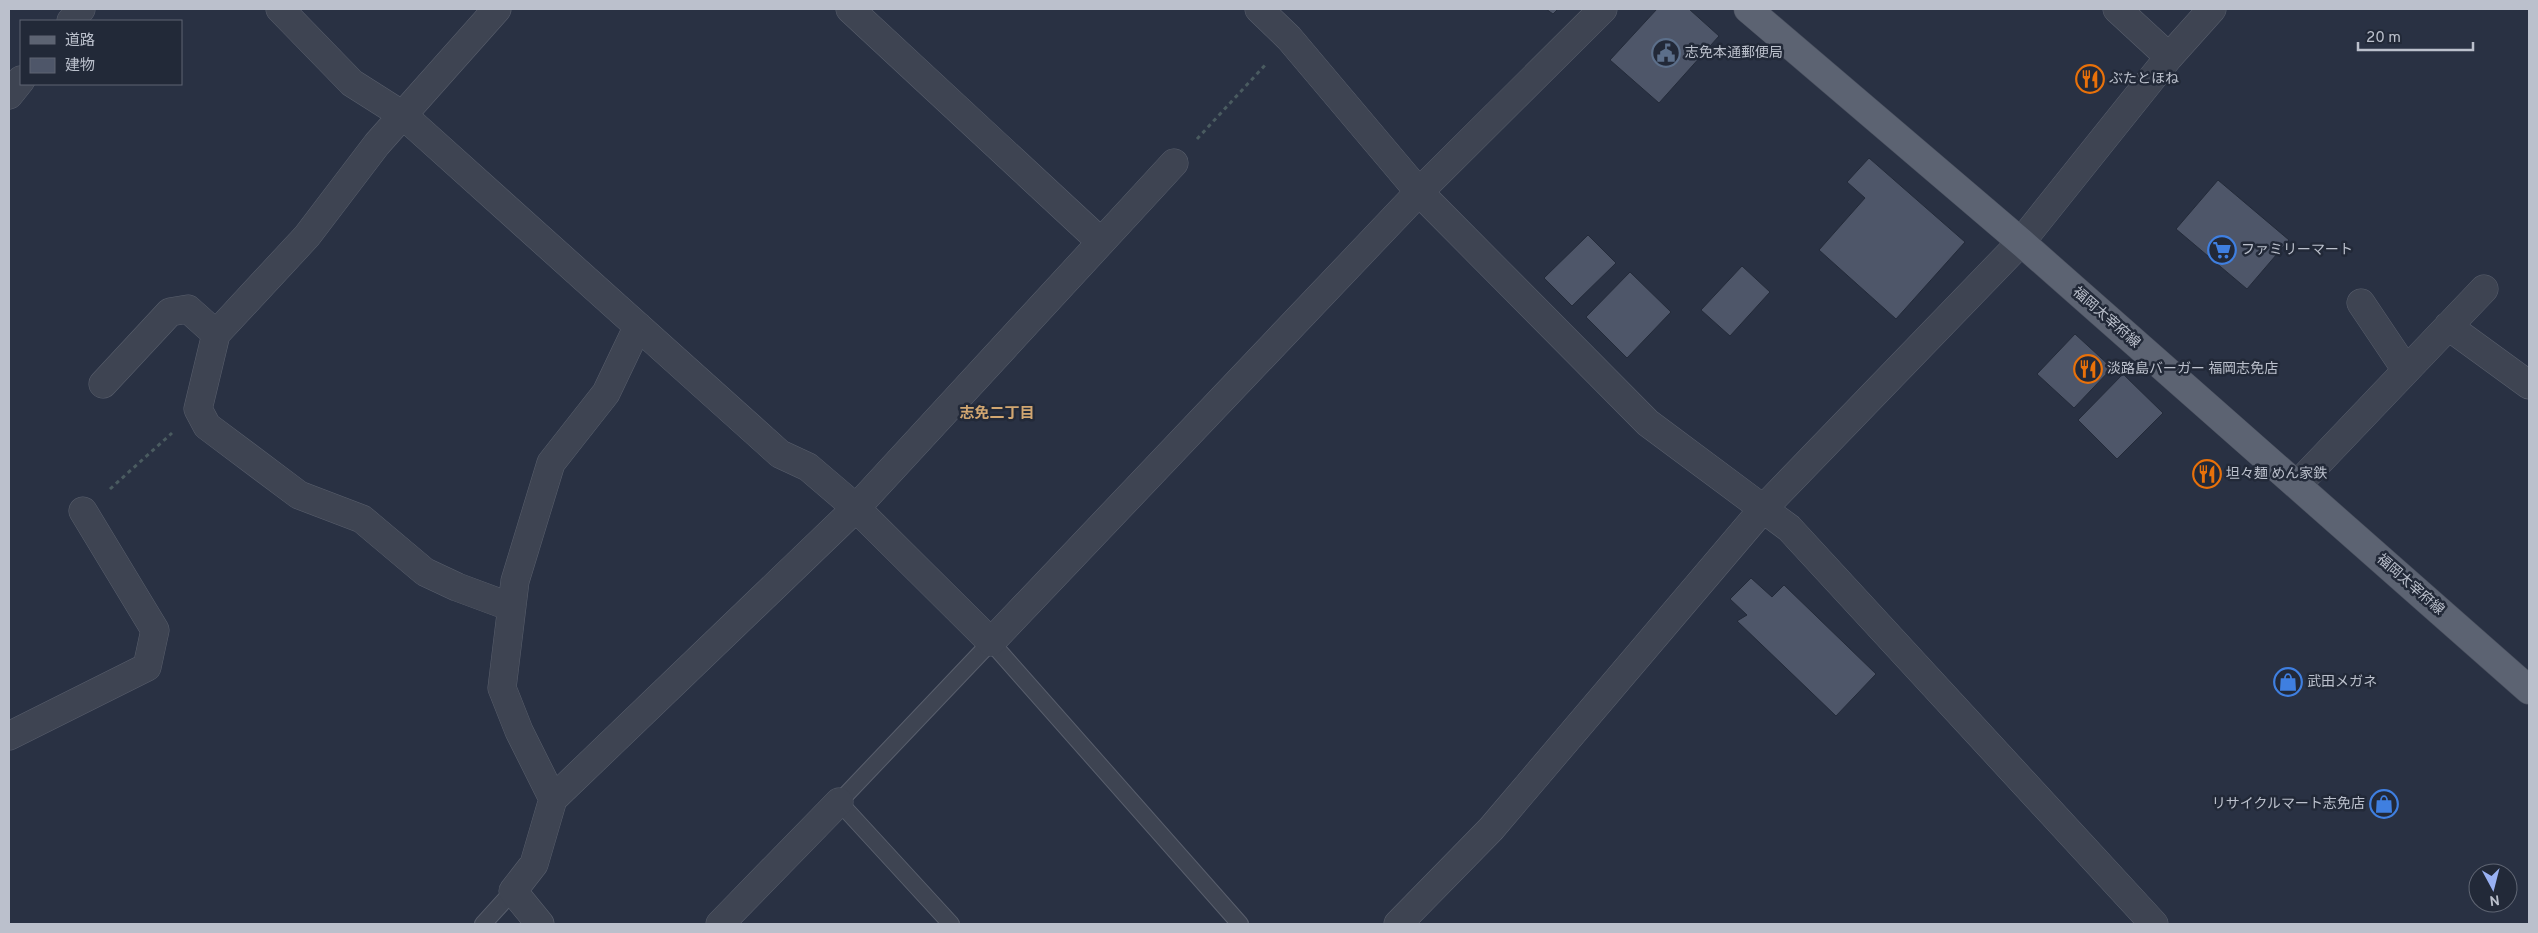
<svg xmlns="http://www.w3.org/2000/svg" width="2538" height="933" font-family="Overpass,'Noto Sans JP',sans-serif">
	<rect width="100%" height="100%" fill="#293143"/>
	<path fill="#4e5669" stroke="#242b3a" d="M1546,9H1558L1553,14Z
		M1657,9H1689L1719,36L1659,103L1610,60Z
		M1869,158L1965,242L1896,319L1819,250L1865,198L1847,182Z
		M2218,180L2289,240L2247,289L2176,229Z
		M1588,235L1616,263L1572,306L1544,278Z
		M1742,266L1770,292L1730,336L1701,310Z
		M1630,272L1671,312L1627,358L1586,317Z
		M2075,334L2112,368L2074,408L2037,374Z
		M2123,374L2163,413L2117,459L2078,420Z
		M1751,578L1772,597L1784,585L1876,674L1836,716L1737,621L1747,615L1730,599Z"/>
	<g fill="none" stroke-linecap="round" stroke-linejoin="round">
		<defs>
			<path id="lane" d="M483,924L513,891
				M951,924L839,802L991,642L1240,924"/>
			<path id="street" d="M280,9L352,83L404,116L780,454L808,467L856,508L991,642L1419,192L1603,9
				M497,9L377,144L307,236L216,334L198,409L207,426L299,495L362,519L425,572L457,587L511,607
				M850,9L1101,242
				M1259,9L1289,38L1419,192L1648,423L1789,528L2154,924
				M2117,9L2169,57
				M71,21L81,9
				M9,95L21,80
				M2361,303L2406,370
				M2448,326L2529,385
				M103,384L170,312L188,309L216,334
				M2297,485L2484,289
				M9,736L147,667L155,630L83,511
				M553,799L856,508L1174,163
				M540,924L513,891L534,864L553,799L519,731L502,688L515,581L551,463L606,393L638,326
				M720,924L839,802
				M1398,924L1491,829L1762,510L2021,242L2169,57L2212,9"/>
			<path id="primary" d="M1748,9L2021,242L2529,690"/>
		</defs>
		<use href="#lane" stroke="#595f6d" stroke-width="18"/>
		<use href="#street" stroke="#595f6d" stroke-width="29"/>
		<use href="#primary" stroke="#474d5c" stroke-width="29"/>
		<path stroke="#4a5b60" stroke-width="3" stroke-dasharray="4 4" stroke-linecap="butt" d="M1197,139L1267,63
			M110,489L172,433"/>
		<use href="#lane" stroke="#3e4452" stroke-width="16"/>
		<use href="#street" stroke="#3e4452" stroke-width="28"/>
		<use href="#primary" stroke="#5c6372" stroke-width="28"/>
	</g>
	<defs>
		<symbol id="civic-ring" viewBox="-11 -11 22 22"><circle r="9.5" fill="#222938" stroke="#5c6f8a" stroke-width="1.5"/><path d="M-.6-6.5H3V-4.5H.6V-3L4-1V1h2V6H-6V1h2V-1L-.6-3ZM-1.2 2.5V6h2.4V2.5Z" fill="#5c6f8a"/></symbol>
		<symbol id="restaurant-ring" viewBox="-11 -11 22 22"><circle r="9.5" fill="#222938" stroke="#e8710a" stroke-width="1.5"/><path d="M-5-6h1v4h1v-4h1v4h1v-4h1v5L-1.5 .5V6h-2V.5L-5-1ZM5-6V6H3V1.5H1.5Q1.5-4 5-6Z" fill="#e8710a"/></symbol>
		<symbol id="supermarket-ring" viewBox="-11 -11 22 22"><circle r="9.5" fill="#222938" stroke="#3f7fe0" stroke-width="1.5"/><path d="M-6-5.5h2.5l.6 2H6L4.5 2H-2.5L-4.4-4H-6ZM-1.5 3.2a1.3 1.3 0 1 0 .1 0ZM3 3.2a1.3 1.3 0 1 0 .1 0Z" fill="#3f7fe0"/></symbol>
		<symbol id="shop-ring" viewBox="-11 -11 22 22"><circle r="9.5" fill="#222938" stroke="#3f7fe0" stroke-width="1.5"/><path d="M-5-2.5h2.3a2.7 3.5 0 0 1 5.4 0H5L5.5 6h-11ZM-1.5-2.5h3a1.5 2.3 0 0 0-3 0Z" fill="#3f7fe0"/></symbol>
	</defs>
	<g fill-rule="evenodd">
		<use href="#civic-ring" x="1650" y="37" width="32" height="32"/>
		<use href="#restaurant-ring" x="2074" y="63" width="32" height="32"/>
		<use href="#supermarket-ring" x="2206" y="234" width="32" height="32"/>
		<use href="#restaurant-ring" x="2072" y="353" width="32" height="32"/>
		<use href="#restaurant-ring" x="2191" y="458" width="32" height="32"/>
		<use href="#shop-ring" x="2272" y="666" width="32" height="32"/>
		<use href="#shop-ring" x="2368" y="788" width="32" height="32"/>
	</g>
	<g text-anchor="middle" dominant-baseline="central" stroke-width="5" stroke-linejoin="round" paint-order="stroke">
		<g font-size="14" fill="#bbc0cc" stroke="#222938" text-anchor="start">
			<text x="1685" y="53">志免本通郵便局</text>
			<text x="2109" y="79">ぶたとほね</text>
			<text x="2241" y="250">ファミリーマート</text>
			<text x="2107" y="369">淡路島バーガー 福岡志免店</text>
			<text x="2226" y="474">坦々麺 めん家鉄</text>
			<text x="2307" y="682">武田メガネ</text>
			<text x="2365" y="804" text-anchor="end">リサイクルマート志免店</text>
		</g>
		<g font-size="14" fill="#bbc0cc" stroke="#222938">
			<text transform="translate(2106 318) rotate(41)">福岡太宰府線</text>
			<text transform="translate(2410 585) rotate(41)">福岡太宰府線</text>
		</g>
		<g font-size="15" font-weight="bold" fill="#d1a671" stroke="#222938">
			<text x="997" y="414">志免二丁目</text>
		</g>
	</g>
	<rect width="2538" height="933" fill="none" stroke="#bbc0cc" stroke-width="20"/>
	<rect x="20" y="20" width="162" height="65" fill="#222938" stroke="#5f6573"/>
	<rect x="30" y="36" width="25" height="8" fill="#5c6372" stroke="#5f6573"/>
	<text x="65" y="45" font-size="15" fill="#bbc0cc">道路</text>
	<rect x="30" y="58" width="25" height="15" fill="#4e5669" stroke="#5f6573"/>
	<text x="65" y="70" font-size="15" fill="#bbc0cc">建物</text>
	<g transform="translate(2493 888) rotate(173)"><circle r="24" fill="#222938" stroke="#5f6573"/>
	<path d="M0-4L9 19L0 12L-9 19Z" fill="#99b1f3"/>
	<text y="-8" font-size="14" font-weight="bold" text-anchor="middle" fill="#bbc0cc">N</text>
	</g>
	<path d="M2358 42v8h115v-8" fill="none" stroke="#bbc0cc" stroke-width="2.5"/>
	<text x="2366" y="42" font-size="15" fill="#bbc0cc" stroke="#222938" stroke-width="4" paint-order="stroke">20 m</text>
</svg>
